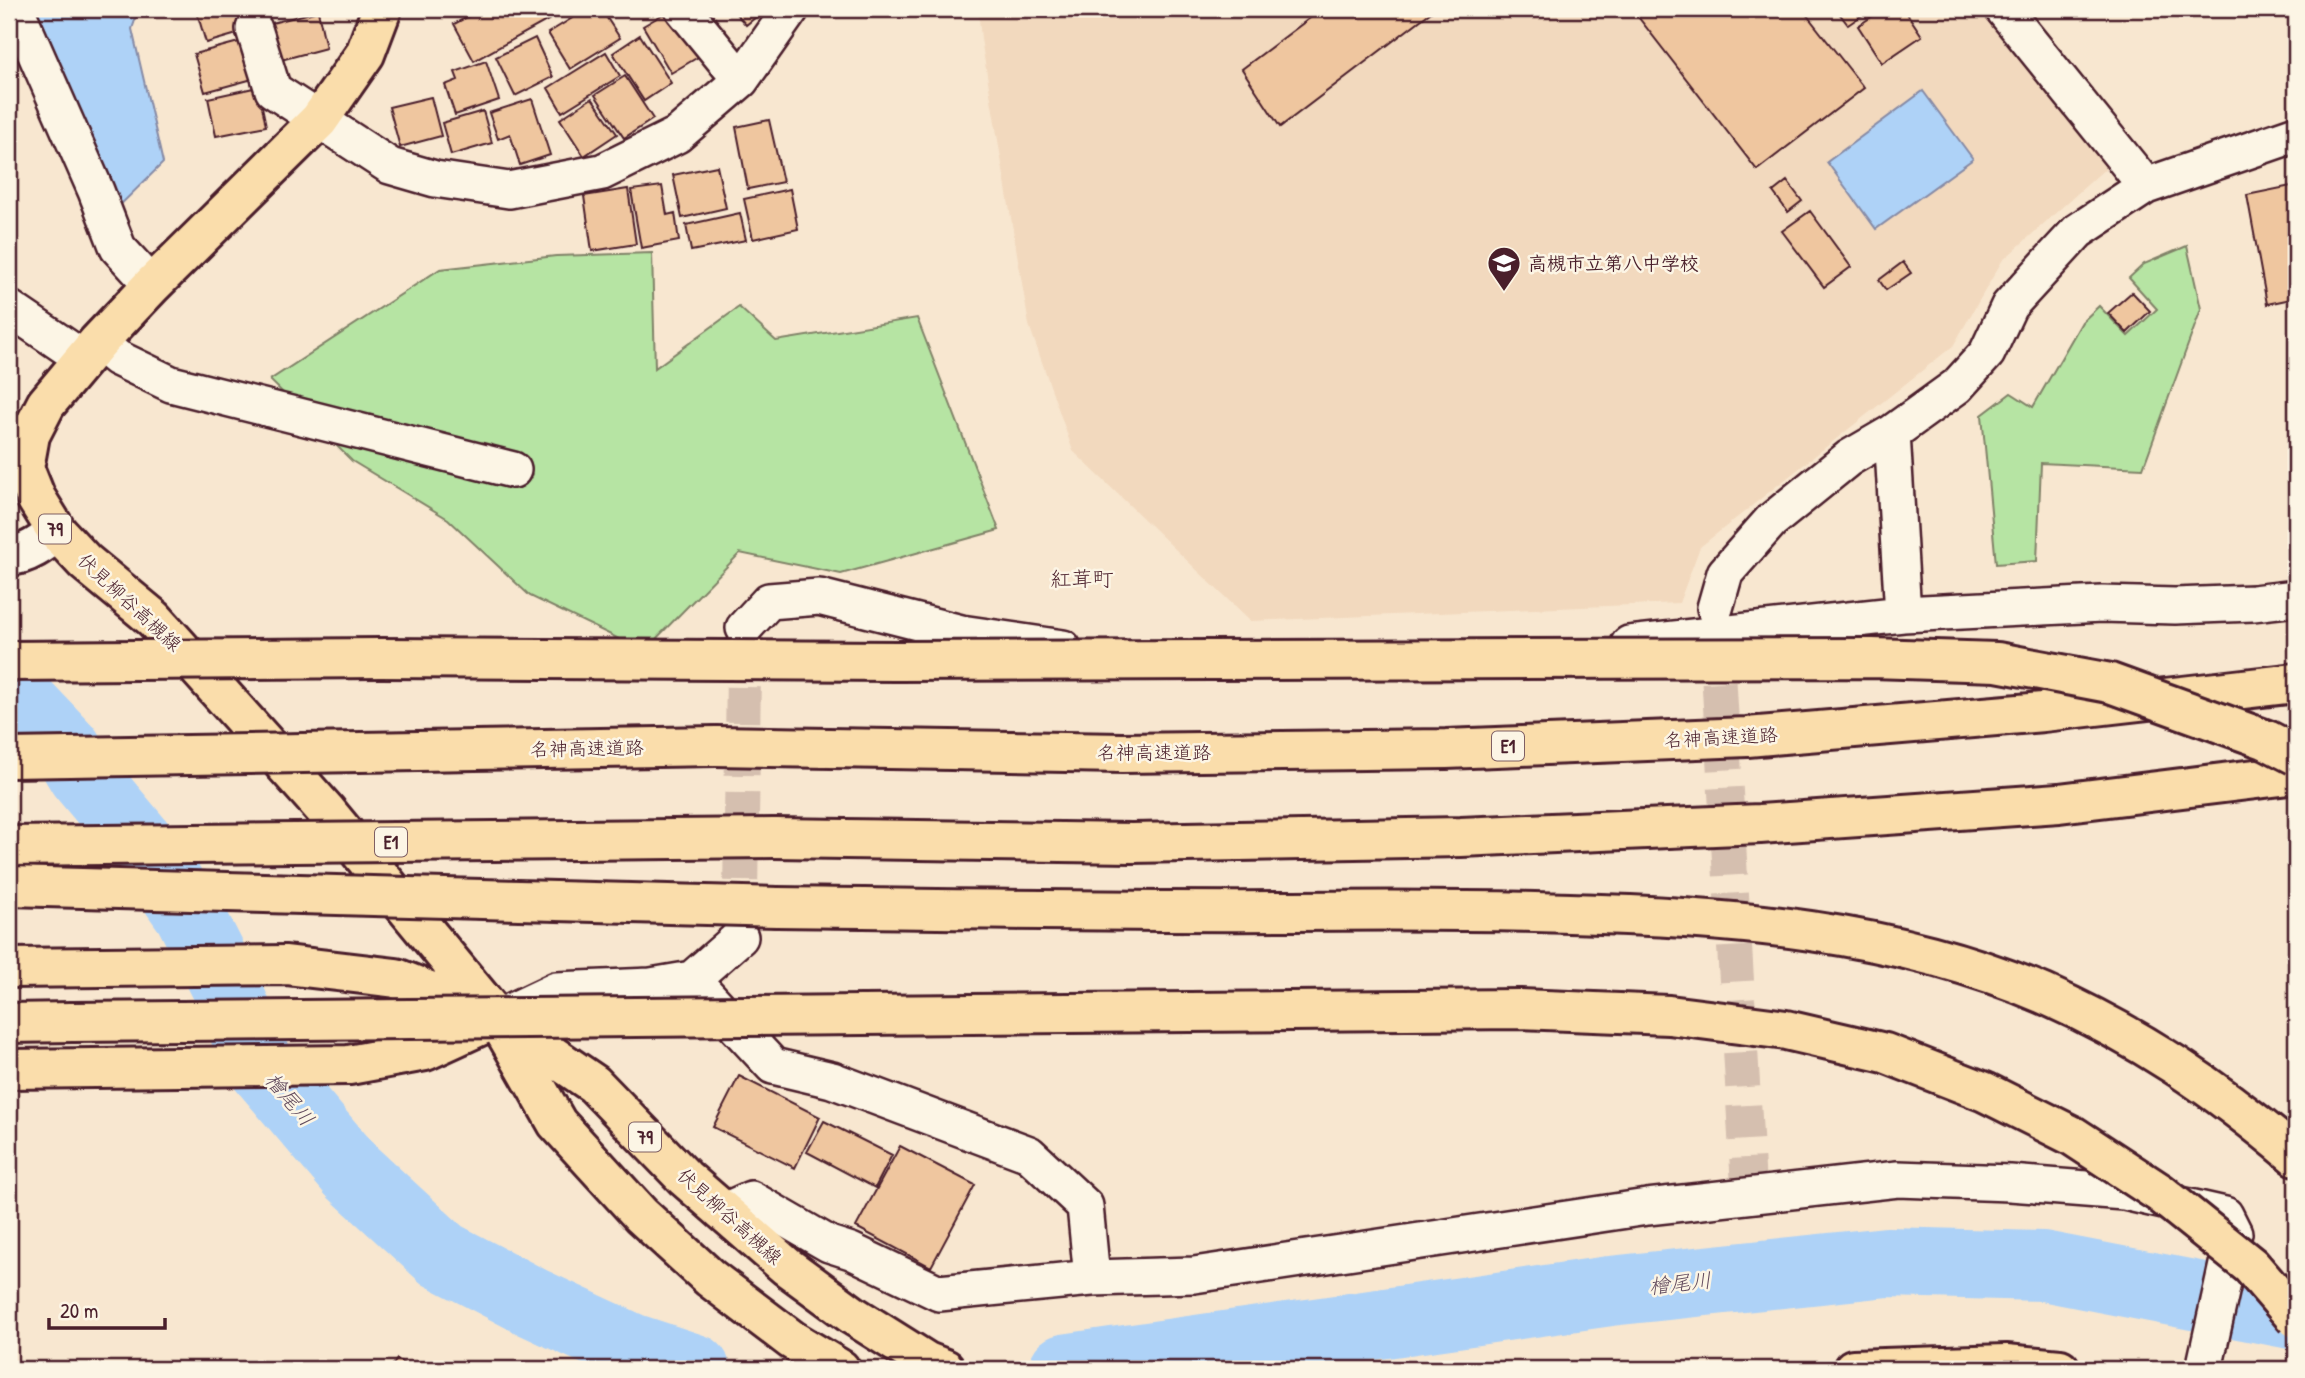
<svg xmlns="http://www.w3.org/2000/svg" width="2305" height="1378" font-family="'Patrick Hand','Klee One',sans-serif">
	<rect width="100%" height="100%" fill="#f8e7d0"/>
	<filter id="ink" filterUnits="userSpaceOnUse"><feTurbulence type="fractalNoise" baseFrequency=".0143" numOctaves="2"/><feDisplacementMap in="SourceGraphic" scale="14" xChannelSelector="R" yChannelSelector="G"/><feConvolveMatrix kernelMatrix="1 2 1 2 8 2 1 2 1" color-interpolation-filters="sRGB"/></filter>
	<g filter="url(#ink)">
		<path fill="#f2d9be" d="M978,9H1978L2107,167L2002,261L1953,346L1700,547L1679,603L1250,621L1073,451L1029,325L981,39Z"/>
		<path fill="#b6e4a3" stroke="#808267" stroke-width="2" d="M2187,246L2201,309L2143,468L2041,463L2037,561L1996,564L1982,415L2011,393L2033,407L2082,322L2099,306L2128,336L2157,309L2129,278L2144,264Z
			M652,253L655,368L739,307L776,341L917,318L999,530L841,574L740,553L644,651L530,596L448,519L352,461L270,380L440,269L556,256Z"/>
		<path fill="#aed2f7" stroke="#868aa5" stroke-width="2" d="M19,9H139L132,29L163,163L108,217Z
			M1923,91L1973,159L1876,229L1827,162Z"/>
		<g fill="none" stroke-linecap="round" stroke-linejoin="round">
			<path stroke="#aed2f7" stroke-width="70" d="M9,698L19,706L29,709L67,749L82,774L143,847L189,913L226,986L255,1058L352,1172L442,1255L532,1302L631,1348L695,1369
				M1064,1369L1610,1291L1887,1262L2043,1266L2296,1315"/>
		</g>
		<path fill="#efc69f" stroke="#4a1f2b" stroke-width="2" d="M196,9H245L251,30L206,43Z
			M482,9H568L474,61L454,24Z
			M587,9H601L620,38L570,69L548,33Z
			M672,9L705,53L671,73L643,26Z
			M732,9H766L746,25Z
			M1322,9H1435L1280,127L1242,69Z
			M1632,9H1802L1864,88L1757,170Z
			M1836,9H1871L1848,25Z
			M1883,9H1904L1922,36L1882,63L1858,26Z
			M318,11L326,48L277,61L268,24Z
			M640,35L671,83L644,101L613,53Z
			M535,38L553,77L515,96L496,57Z
			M250,39L260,77L205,92L194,54Z
			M606,52L620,76L562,112L548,88Z
			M486,61L499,100L455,115L445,85L458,80L455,72Z
			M625,76L653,119L624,138L595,95Z
			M258,87L266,126L216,136L208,98Z
			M431,97L441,136L400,147L389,107Z
			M592,98L617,134L584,156L560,119Z
			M532,99L550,155L520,165L510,134L498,139L489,113Z
			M483,111L492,143L451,155L442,123Z
			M769,120L783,182L748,189L736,127Z
			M717,166L726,208L682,218L673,175Z
			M1787,181L1802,201L1788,212L1773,192Z
			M2296,185V298L2267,304L2247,195Z
			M662,186L667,215L675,213L679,241L641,248L631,190Z
			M628,189L636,244L592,251L584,196Z
			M790,189L798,229L753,239L744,199Z
			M1810,211L1851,267L1824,287L1782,231Z
			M740,213L746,240L691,251L686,225Z
			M1903,262L1911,273L1886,290L1879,280Z
			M2132,292L2150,311L2127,333L2108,313Z
			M739,1076L820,1117L795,1168L713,1127Z
			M824,1121L892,1155L875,1188L807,1152Z
			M900,1146L975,1185L931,1267L856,1227Z
			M397,1359L412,1369H390Z"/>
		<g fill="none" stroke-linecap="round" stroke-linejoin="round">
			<path stroke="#d5bfaf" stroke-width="35" stroke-dasharray="35 18" stroke-linecap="butt" d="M1716,629L1749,1195
				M740,934L744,633"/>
			<defs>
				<path id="minor" d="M16,9L96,191L118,248L152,285
					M683,9L741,80
					M2003,9L2146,186
					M254,29L273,90L390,166L435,179L509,190L602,172L677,135L741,80L791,9
					M9,308L84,359
					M98,342L117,358L171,384L513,470
					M1892,433L1903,614
					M1715,608L1725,573L1771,521L1849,458L1892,433L1957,386L1987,353L2009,306L2078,231L2146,186L2296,134
					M744,628L769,601L819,597L961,633L1063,648
					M1629,644L1903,614L2102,604L2175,606L2253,603L2296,598
					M692,979L773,1066L832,1080L1029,1154L1085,1206L1092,1278
					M497,1018L556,990L651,986L692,979L740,937
					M722,1212L751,1199L829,1244L851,1251L939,1293L1092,1278L1194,1275L1647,1207L1898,1179L2010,1183L2124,1192L2225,1215L2234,1233L2204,1369"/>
				<path id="secondary" d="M9,556C27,555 43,543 57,532"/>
				<path id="primary" d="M382,9L365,54L319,120L152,285L98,342L46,404L30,435L24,468L36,498L57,532L85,562L154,619L327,812L497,1018L557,1123L641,1215L710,1278L792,1340L840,1369
					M9,968L286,965L396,978L497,1018L594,1084L685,1178L786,1266L854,1316L927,1362L945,1369
					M9,1069L349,1065L425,1051L497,1018
					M1853,1369L2006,1364L2060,1369"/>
				<path id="motorway" d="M716,746L1122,753L1446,749L1747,737L2043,712L2296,683
					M774,838L1132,843L1461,837L1760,824L2059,803L2296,774
					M777,907C949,909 1121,912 1292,911C1385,910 1477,910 1570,913C1729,917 1895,930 2044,994C2139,1036 2217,1089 2296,1156
					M9,1023L72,1022"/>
			</defs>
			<use href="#minor" stroke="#4a1f2b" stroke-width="40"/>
			<use href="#secondary" stroke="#4a1f2b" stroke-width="44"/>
			<use href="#primary" stroke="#4a1f2b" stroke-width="44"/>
			<use href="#motorway" stroke="#4a1f2b" stroke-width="44"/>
			<use href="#minor" stroke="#fcf5e5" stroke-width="35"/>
			<use href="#secondary" stroke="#fcf5e5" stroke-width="38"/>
			<use href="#primary" stroke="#faddab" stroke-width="38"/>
			<use href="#motorway" stroke="#faddab" stroke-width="38"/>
			<defs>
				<path id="motorway-bridge" d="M9,661L380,658L897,661L1872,658L1997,662L2110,683L2267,740L2296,755
					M9,758L716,746
					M9,846L774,838
					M9,886L777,907
					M72,1022L1520,1009L1669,1015L1786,1030L1885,1053L1985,1092L2073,1136L2160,1193L2251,1266L2296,1318"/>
			</defs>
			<use href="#motorway-bridge" stroke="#4a1f2b" stroke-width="44" stroke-linecap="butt"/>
			<use href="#motorway-bridge" stroke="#faddab" stroke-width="38"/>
		</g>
	</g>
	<defs>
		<symbol id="school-pin" viewBox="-11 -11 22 30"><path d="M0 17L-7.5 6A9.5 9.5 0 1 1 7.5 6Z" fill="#4a1f2b" stroke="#fcf5e5"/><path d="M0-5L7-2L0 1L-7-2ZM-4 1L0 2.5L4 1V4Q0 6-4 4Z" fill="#fff"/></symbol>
	</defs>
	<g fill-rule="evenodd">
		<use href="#school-pin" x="1485" y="244" width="38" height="52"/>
	</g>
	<g text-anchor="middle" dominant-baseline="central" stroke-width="5" stroke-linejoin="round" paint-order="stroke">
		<g fill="#fcf5e5" stroke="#7f5f63" stroke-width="2">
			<rect x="39" y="514.5" width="32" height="29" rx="5"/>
			<rect x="1492" y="731.5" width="32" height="29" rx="5"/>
			<rect x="375" y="827.5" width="32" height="29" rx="5"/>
			<rect x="629" y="1122.5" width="32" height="29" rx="5"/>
		</g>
		<g font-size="18" font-weight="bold" fill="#4a1f2b">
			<text x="55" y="529">79</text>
			<text x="1508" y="746">E1</text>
			<text x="391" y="842">E1</text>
			<text x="645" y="1137">79</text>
		</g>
		<g font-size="19" font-weight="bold" fill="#4a1f2b" stroke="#fcf5e5" text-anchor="start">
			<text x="1528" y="263">高槻市立第八中学校</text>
		</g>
		<g font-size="19" fill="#4a1f2b" stroke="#fcf5e5">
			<text transform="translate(130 602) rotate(43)">伏見柳谷高槻線</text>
			<text transform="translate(1721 737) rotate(-3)">名神高速道路</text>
			<text transform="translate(587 748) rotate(-1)">名神高速道路</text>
			<text x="1154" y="752">名神高速道路</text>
			<text transform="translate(730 1216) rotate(42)">伏見柳谷高槻線</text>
		</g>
		<g font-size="21" fill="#4a1f2b" stroke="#fcf5e5">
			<text x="1082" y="578">紅茸町</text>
		</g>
		<g font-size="21" font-style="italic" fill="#634c5e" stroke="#fcf5e5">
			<text transform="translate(290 1099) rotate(50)">檜尾川</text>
			<text transform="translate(1680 1283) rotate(-6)">檜尾川</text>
		</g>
	</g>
	<rect width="2305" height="1378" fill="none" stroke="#fcf5e5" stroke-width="35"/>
	<rect x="18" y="18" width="2270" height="1343" fill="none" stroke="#4a1f2b" stroke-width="2.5" filter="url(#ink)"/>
	<path d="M49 1318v10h116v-10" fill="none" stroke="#4a1f2b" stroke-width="3.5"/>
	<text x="60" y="1318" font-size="21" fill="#4a1f2b" stroke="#fcf5e5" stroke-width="5" paint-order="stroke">20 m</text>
</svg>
